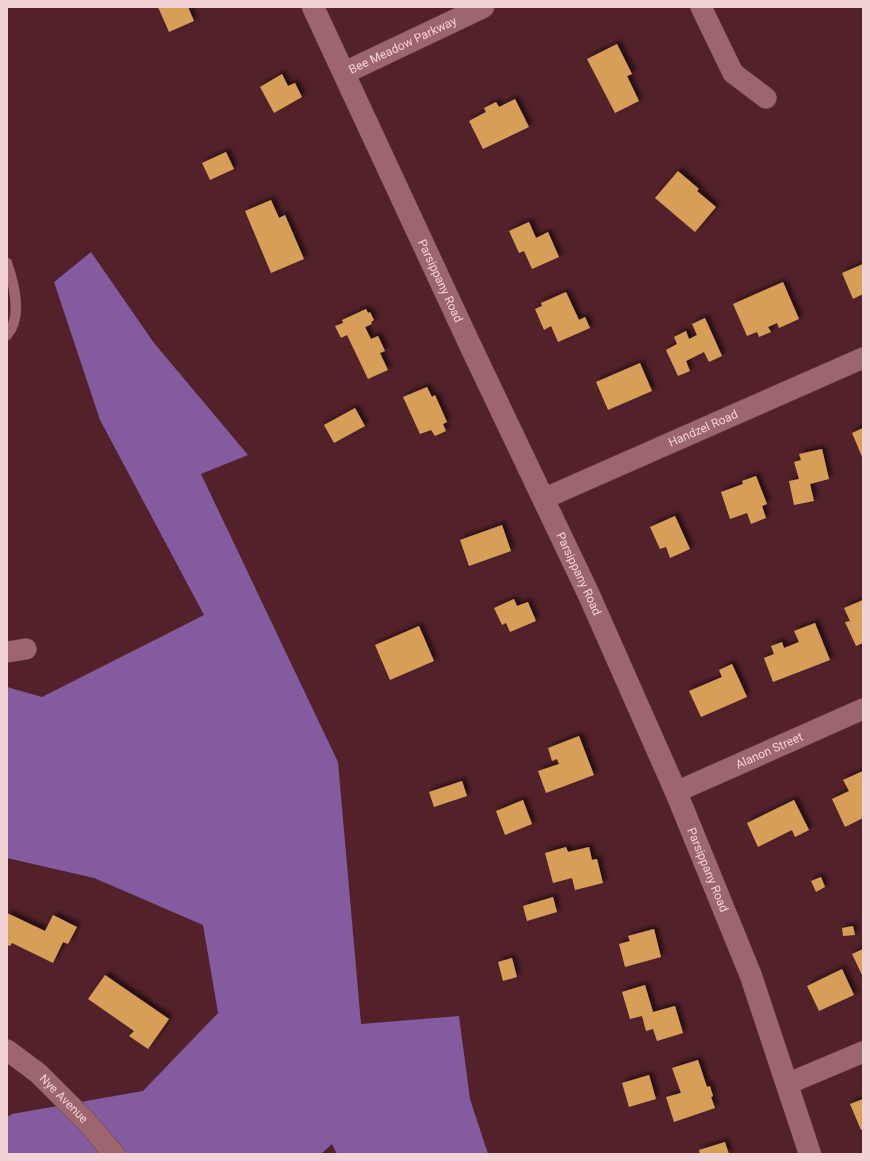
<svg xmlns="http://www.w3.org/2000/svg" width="870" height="1161" font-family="Roboto,sans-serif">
	<defs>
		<filter id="shadow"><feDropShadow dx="3.5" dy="-3.5" stdDeviation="2" flood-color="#0009"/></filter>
	</defs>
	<rect width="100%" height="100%" fill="#52212a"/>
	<path fill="#835b9e" d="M91,252L154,343L248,455L201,474L338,762L361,1024L459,1016L470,1099L488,1154H337L332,1144L321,1154H7V1117L12,1114L143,1091L218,1013L203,925L94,878L7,858V687L42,697L204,615L100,420L54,282Z"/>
	<path fill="#d69e57" filter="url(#shadow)" d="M158,7H188L194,21L169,32Z
		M617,44L632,74L627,76L639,101L615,113L587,59Z
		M282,74L288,86L295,83L302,97L274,113L260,87Z
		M515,99L529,127L483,149L469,121L486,112L484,108L496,102L499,107Z
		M226,152L234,169L210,180L202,163Z
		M678,171L699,189L697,191L716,207L695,232L655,198Z
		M271,200L279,218L285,215L304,259L271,273L245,211Z
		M529,222L536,238L548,232L559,257L532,269L524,251L519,253L509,231Z
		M863,264V294L853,299L842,273Z
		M783,282L799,319L779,328L777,323L768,327L771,332L759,337L757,332L747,336L733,304Z
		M566,292L579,320L585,317L590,328L558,342L551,326L544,330L535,309L542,306L541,303Z
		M366,309L368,313L370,312L374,320L371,322L372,324L365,327L371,339L378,336L385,351L380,353L388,370L368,379L347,335L341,338L335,326L343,323L342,320Z
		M705,318L722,356L709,362L704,352L686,361L690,371L678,376L666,350L677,344L674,337L686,331L689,339L697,335L692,324Z
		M640,363L652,391L608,410L596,382Z
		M427,387L432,397L435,395L447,422L443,424L446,431L435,436L431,430L420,434L403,397Z
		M355,408L365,426L334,443L324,425Z
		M863,428V459L852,433Z
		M822,449L829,479L810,484L814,501L794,505L789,481L799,479L794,462L801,460L799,454Z
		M756,476L767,504L762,506L766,518L751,524L747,513L730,519L721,492L743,484L742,481Z
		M675,516L690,549L670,558L666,547L660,549L650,527Z
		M502,525L511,551L469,566L460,540Z
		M514,599L517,606L528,602L536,621L510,632L506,623L502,625L494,608Z
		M863,600V643L856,646L845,622L850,621L844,608Z
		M815,623L830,660L773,682L764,658L774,654L771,646L782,642L784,648L799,642L794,631Z
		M419,626L434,661L390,680L375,645Z
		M732,664L747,697L701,717L689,691L722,677L719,670Z
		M579,736L594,775L546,793L538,771L559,764L557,759L552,761L548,748Z
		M863,771V818L845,827L832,799L849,791L843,780Z
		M462,781L467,796L434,807L429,792Z
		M523,800L532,824L505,835L496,811Z
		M794,800L809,830L795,837L792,830L758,847L747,823Z
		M566,847L568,852L589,847L592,860L597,859L603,883L575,890L572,878L553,883L545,853Z
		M821,877L825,887L816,892L811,881Z
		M553,897L557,912L527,921L523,906Z
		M7,913L45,931L53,915L77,927L68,944L63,942L53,963L12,943L10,946L7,945Z
		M853,926L855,935L843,936L842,928Z
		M654,929L661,957L625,967L619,944L630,941L628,936Z
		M863,949V977L852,954Z
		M512,958L517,977L503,981L498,962Z
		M842,969L854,995L819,1011L807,986Z
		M105,975L169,1019L148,1049L129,1036L134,1031L88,999Z
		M645,985L653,1012L675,1006L683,1033L657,1041L653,1029L646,1031L642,1016L630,1019L622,992Z
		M698,1060L707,1087L710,1086L713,1096L711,1097L715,1108L674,1122L666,1097L681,1093L672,1068Z
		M649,1075L656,1099L629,1107L622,1083Z
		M863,1099V1129L861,1130L850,1104Z
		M725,1142L729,1154H700L699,1150Z"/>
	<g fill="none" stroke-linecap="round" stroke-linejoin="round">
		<defs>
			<path id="service" d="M7,263C14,284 23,317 7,335"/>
			<g id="minor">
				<path d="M701,7L733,73L766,98"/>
				<path id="s1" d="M543,499L863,358"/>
				<path d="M7,652L26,649"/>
				<path id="s2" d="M676,792L863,709"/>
				<path id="s3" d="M7,1050L38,1073L86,1121L114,1154"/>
				<path d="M787,1084L863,1052"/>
			</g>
			<g id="tertiary">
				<path id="s4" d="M344,73L483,7"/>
			</g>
			<g id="secondary">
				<path id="s5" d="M313,7L471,347L589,595L676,792L751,976L810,1154"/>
			</g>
		</defs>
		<use href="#service" stroke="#6a4049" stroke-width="11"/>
		<use href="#minor" stroke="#6a4049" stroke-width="22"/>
		<use href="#tertiary" stroke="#6a4049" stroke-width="23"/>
		<use href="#secondary" stroke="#6a4049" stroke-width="23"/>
		<use href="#service" stroke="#9d656d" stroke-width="10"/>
		<use href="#minor" stroke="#9d656d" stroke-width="21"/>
		<use href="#tertiary" stroke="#9d656d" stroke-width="22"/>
		<use href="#secondary" stroke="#9d656d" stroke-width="22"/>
	</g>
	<g text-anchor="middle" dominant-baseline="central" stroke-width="4" stroke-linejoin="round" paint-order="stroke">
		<g font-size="12" fill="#f2d2d5" stroke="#2a1417">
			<text stroke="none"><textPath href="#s4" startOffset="65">Bee Meadow Parkway</textPath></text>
			<text stroke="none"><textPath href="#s5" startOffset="302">Parsippany Road</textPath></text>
			<text stroke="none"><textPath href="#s1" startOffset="175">Handzel Road</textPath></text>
			<text stroke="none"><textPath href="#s5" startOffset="626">Parsippany Road</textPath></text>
			<text stroke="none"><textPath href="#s2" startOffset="102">Alanon Street</textPath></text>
			<text stroke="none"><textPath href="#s5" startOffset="949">Parsippany Road</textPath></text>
			<text stroke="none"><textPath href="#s3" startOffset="75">Nye Avenue</textPath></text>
		</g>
	</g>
	<rect width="870" height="1161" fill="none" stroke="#f2d2d5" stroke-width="16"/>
</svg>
